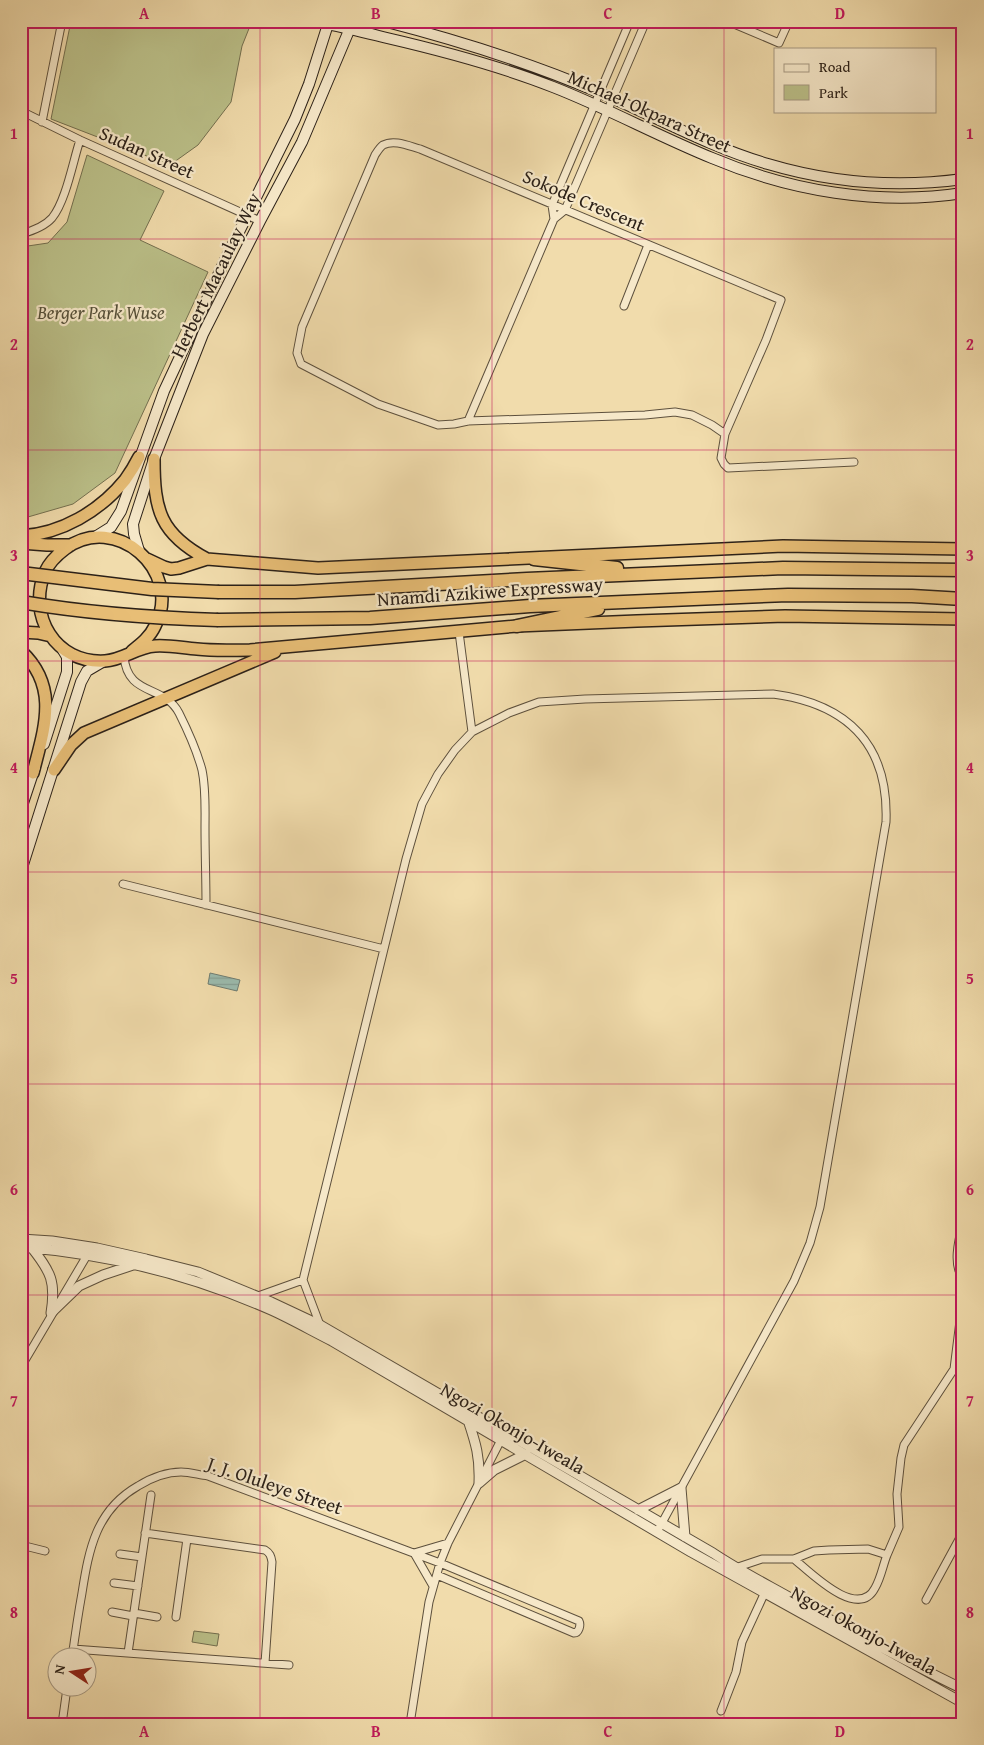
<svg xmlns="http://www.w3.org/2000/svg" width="984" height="1745" font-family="'Gentium Book Plus',serif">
	<defs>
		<pattern id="water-rules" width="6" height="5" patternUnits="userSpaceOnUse" patternTransform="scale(1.25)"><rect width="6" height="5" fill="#9bbbae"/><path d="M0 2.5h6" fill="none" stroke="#86a095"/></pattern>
	</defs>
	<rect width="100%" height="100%" fill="#f1dcac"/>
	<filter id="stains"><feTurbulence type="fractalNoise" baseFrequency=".004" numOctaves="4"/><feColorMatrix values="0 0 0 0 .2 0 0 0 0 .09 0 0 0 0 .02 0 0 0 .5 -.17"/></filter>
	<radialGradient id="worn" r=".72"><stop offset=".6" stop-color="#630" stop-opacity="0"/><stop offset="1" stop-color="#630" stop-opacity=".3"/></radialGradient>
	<path fill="#bbc089" stroke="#747050" d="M71,21H252L242,46L231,102L198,145L170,165L51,119Z
		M87,155L164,191L140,240L208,272L115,473L73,504L21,519V247L48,243L67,222Z
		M194,1631L219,1634L217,1646L192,1642Z"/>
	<path fill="url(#water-rules)" stroke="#6f7d72" d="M210,973L240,980L237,991L208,984Z"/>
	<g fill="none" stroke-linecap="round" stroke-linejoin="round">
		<defs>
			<path id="minor" d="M727,21L779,43L789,21
				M21,111L80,140L260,221
				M42,122L62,21
				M554,219L552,205L630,21
				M21,234C32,231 45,226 52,218C66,201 73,161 80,140
				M963,304V322
				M624,306L648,245
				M468,421L554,219L565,210L646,21
				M725,434L712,425L692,415L675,412L645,415L468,421L454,424L438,425L378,404L301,364L297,353L302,327L375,155C377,152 380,147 383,145C394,139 409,146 420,149L781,300L766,340L725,434L721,458L724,464L728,468L854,462
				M459,632L472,732
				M124,656C127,697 164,684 179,713C188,731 197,751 202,770C206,789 205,809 205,828C205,854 206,879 206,905
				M963,793V801
				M963,806V820
				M123,884L384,949
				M963,1222C959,1239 952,1264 963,1279
				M258,1296L303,1280
				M320,1325L303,1280L406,859L422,804L438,774L455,750L472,732L509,713L539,702L585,699L773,694C848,704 889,745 886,822L820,1207L810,1243L794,1281L657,1532
				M21,1367L89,1252
				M145,1533L265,1550C270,1553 271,1556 272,1562L265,1663
				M21,1545L45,1551
				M120,1554L142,1557
				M794,1559C810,1572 858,1621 875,1588C881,1578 883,1565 887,1555
				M735,1568L762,1559H794L814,1551L829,1550L868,1549L887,1555L899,1527L897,1494L901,1458L904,1445L954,1369L963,1297
				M114,1583L138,1586
				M433,1586L414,1553L448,1543
				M926,1600L963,1532
				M112,1612L133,1616
				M134,1613L157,1617
				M176,1617L187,1539
				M73,1649L289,1665
				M128,1653L151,1495
				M72,1658C75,1636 78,1615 82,1593C89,1549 96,1510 138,1486C151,1478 165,1472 181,1472C190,1472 199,1475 208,1476L440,1563L579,1621C581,1625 579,1633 574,1633L437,1575
				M721,1711L736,1672L742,1642L766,1590
				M62,1724L67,1688
				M410,1724L429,1602L440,1563L448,1543L503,1436"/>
			<path id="tertiary" d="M21,1239L52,1241L97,1248L146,1259L198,1272L271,1302L320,1325L713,1553C740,1571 768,1585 796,1601C851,1631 906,1662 963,1689
				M21,1247C107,1254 192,1275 271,1310C291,1319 312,1331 332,1341L691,1552L963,1703
				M32,1248C51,1272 56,1282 51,1313
				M51,1313L79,1286L103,1275L133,1265
				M468,1420C476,1444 480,1457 479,1483
				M479,1483L494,1470L526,1454
				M638,1510L681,1488L685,1537"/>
			<path id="secondary" d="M383,21C457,40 528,62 598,92C655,116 709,147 768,164C832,183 897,188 963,179
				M328,24C348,28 367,33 387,38C443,51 500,66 553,87C607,108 658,136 712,158C790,191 879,206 963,193
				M95,537L111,527L121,511L164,391L227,256L295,119L309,84L329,21
				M139,551L134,534L133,524L154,459L203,334L260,221L302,142L353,21
				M44,744L67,672V657L61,647
				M21,809L35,767
				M21,871L81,682L87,671L104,661"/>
			<path id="trunk" d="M154,459C154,510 160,534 207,559
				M21,536C61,534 100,511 125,480C130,473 135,465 139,457
				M21,543L47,545H71
				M147,559L164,567L171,569L179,568L207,559L318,568L783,546L963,549
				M21,632L38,633L51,636
				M21,651C60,687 44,729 33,773
				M132,651C141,644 150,637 155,626C184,571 115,511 65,549C57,555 49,563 45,572C27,615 55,664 105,661C123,660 137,647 155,646C169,645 183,648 197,649C215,651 232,650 250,650L517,626L637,621L785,616L963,619
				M54,770L71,745L84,733L275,652"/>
			<path id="motorway" d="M534,559L617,568
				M219,592H295L527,579L783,568L963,570
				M218,620L370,618L530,606L788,595L912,596L963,599
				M517,626L598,609"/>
		</defs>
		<use href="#minor" stroke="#5d503d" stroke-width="9"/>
		<use href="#tertiary" stroke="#5d503d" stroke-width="11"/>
		<use href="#secondary" stroke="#2c2118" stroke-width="12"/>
		<use href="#trunk" stroke="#2c2118" stroke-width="14"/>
		<use href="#motorway" stroke="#2c2118" stroke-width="15"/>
		<use href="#minor" stroke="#f6e8c9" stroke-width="7"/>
		<use href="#tertiary" stroke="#f6e8c9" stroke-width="9"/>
		<use href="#secondary" stroke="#f6e8c9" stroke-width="10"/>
		<use href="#trunk" stroke="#e8be76" stroke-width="11"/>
		<use href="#motorway" stroke="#e8be76" stroke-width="12"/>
		<defs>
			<path id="motorway-bridge" d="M21,573L152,589L219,592
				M21,602C86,613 152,618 218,620"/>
		</defs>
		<use href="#motorway-bridge" stroke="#2c2118" stroke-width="15" stroke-linecap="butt"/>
		<use href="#motorway-bridge" stroke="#e8be76" stroke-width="12"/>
	</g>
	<path fill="none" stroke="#c2185b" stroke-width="1" stroke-opacity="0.55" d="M260,21V1724M492,21V1724M724,21V1724M21,239H963M21,450H963M21,661H963M21,872H963M21,1084H963M21,1295H963M21,1506H963"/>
	<g text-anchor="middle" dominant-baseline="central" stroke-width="4.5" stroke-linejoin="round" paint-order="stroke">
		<g font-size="19" fill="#2c2118" stroke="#f6e8c9">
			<text transform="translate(650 111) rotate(24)">Michael Okpara Street</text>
			<text transform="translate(147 152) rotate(24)">Sudan Street</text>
			<text transform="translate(584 200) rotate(23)">Sokode Crescent</text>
			<text transform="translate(215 275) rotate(-64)">Herbert Macaulay Way</text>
			<text transform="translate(490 591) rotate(-4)">Nnamdi Azikiwe Expressway</text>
			<text transform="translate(513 1428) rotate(30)">Ngozi Okonjo-Iweala</text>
			<text transform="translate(275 1485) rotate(19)">J. J. Oluleye Street</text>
			<text transform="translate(864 1630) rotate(29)">Ngozi Okonjo-Iweala</text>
		</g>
		<g font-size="19" font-style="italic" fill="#57513a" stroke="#f6e8c9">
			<text x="101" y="312">Berger Park Wuse</text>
		</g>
	</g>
	<rect width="984" height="1745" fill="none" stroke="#f1dcac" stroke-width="55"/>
	<rect x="774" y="48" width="162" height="65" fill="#f6e8c9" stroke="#a59882"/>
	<rect x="784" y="64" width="25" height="8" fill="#f6e8c9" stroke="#a59882"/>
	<text x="819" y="72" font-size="15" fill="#2c2118">Road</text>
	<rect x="784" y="85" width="25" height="15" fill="#bbc089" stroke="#a59882"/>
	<text x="819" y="98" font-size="15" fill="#2c2118">Park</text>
	<g transform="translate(72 1672) rotate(282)"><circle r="24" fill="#f6e8c9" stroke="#a59882"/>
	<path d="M0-4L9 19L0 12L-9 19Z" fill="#8f2418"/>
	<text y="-8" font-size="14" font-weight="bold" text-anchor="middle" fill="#2c2118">N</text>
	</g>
	<rect x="28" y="28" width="928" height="1690" fill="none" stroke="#c2185b" stroke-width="2"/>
	<g font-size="16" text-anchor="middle" font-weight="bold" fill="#c2185b">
		<text x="144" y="19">A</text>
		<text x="376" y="19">B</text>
		<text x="608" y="19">C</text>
		<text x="840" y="19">D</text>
		<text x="14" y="139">1</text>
		<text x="970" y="139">1</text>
		<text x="14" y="350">2</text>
		<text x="970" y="350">2</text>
		<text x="14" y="561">3</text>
		<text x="970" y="561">3</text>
		<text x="14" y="773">4</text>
		<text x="970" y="773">4</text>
		<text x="14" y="984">5</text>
		<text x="970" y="984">5</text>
		<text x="14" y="1195">6</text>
		<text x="970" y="1195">6</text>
		<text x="14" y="1406">7</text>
		<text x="970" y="1406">7</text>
		<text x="14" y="1618">8</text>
		<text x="970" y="1618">8</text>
		<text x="144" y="1737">A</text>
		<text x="376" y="1737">B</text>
		<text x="608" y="1737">C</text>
		<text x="840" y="1737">D</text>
	</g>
	<rect width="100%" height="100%" filter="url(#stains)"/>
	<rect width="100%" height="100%" fill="url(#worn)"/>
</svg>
